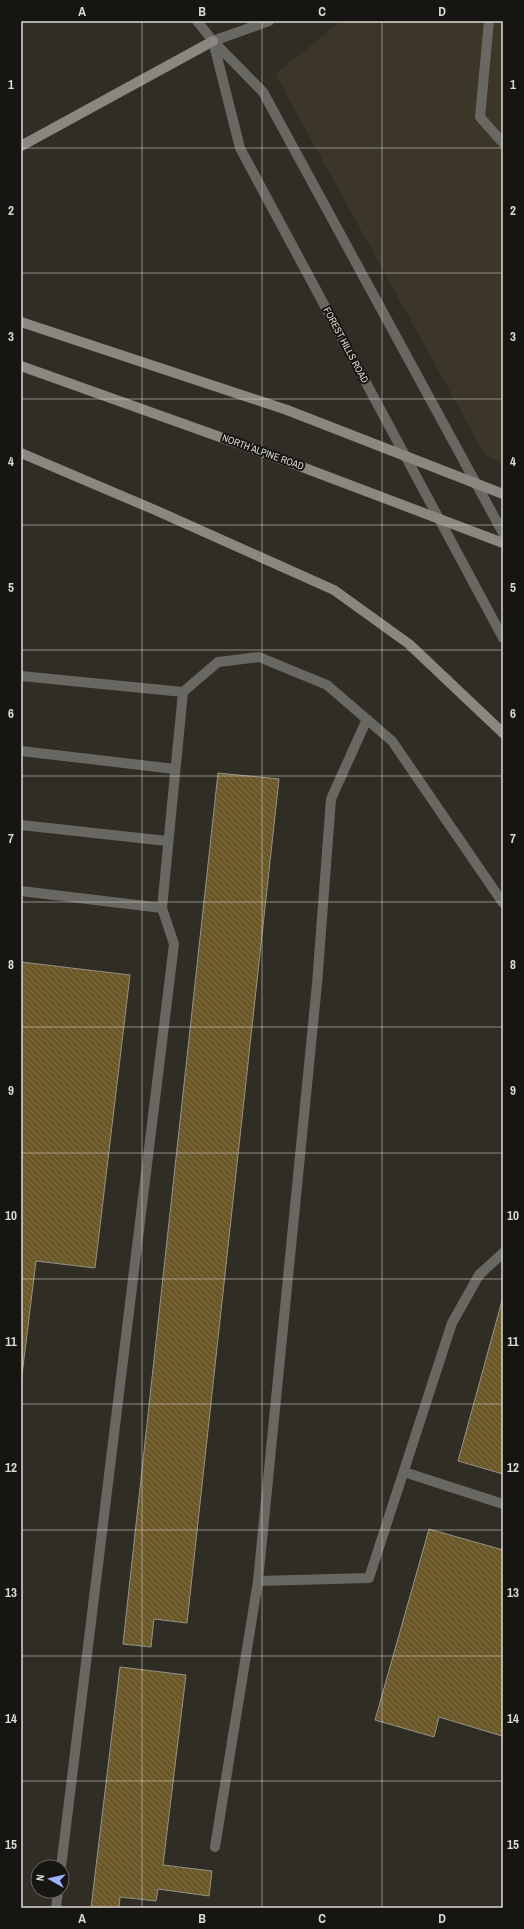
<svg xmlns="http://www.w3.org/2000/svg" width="524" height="1929" font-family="'Archivo Narrow',sans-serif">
	<defs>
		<pattern id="building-back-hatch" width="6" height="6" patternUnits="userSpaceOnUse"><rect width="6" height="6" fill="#6a5828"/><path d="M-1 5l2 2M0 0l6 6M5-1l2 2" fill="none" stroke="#7f6f46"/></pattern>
	</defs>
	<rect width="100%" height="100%" fill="#302d25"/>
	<path fill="#3b3627" d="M341,21H503V463L485,455L275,74Z"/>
	<path fill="url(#building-back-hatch)" stroke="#969288" d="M218,773L279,779L187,1623L154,1619L151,1647L123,1644Z
		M21,962L130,975L95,1268L36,1261L21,1383Z
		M503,1297V1474L458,1461Z
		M429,1529L503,1550L502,1736L439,1717L434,1737L375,1720Z
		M120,1667L186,1675L163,1865L212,1871L209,1896L158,1889L156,1901L120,1897L119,1908H91Z"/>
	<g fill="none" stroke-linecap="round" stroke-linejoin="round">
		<path stroke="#686762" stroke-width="10" d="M489,21L480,117L503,143
			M21,676L183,692
			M21,751L175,769
			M21,825L167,841
			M21,891L162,908L174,944L61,1867
			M162,908L183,692L218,662L259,657L327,685L392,741L503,903
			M404,1472L503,1504
			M258,1581L317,984L331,799L367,719
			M215,1847L258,1581L369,1578L452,1323L479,1275L503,1253
			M56,1908L58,1891"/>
		<path stroke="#686762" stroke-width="10" d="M213,41L269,21"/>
		<path stroke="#686762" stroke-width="10" d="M197,21L213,41L263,92L503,533
			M213,41L240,148L503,638"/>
		<path stroke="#898780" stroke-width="10" d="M21,146L213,41
			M21,322L287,410
			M21,366L273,456
			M21,453L155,510L334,590L409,644L503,733"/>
		<path stroke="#898780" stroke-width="10" d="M287,410L503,494
			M273,456L503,543"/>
	</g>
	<path fill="none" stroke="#dcdad5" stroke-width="1" stroke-opacity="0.55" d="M142,21V1908M262,21V1908M382,21V1908M21,148H503M21,273H503M21,399H503M21,525H503M21,650H503M21,776H503M21,902H503M21,1027H503M21,1153H503M21,1279H503M21,1404H503M21,1530H503M21,1656H503M21,1781H503"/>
	<g text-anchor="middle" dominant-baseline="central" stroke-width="4" stroke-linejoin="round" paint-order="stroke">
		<g font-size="10" fill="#dcdad5" stroke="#171512">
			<text transform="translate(346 345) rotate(62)">FOREST HILLS ROAD</text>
			<text transform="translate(263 452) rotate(20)">NORTH ALPINE ROAD</text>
		</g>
	</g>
	<rect width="524" height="1929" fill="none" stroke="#171512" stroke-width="44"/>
	<g transform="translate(50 1879) rotate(278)"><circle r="19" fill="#171512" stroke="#666460"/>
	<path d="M0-3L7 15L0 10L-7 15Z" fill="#9cb4fd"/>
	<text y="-6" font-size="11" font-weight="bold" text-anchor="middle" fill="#dcdad5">N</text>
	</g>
	<rect x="22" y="22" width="480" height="1885" fill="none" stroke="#dcdad5" stroke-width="1.5"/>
	<g font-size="13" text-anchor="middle" font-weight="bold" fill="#dcdad5">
		<text x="82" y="16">A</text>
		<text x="202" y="16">B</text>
		<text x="322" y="16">C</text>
		<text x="442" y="16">D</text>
		<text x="11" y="89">1</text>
		<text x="513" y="89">1</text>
		<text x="11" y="215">2</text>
		<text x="513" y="215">2</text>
		<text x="11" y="341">3</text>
		<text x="513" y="341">3</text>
		<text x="11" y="466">4</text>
		<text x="513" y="466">4</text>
		<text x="11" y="592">5</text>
		<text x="513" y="592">5</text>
		<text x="11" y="718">6</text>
		<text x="513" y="718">6</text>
		<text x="11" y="843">7</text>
		<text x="513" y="843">7</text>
		<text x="11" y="969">8</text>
		<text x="513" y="969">8</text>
		<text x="11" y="1095">9</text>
		<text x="513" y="1095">9</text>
		<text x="11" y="1220">10</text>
		<text x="513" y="1220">10</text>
		<text x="11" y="1346">11</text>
		<text x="513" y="1346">11</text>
		<text x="11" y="1472">12</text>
		<text x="513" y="1472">12</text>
		<text x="11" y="1597">13</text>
		<text x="513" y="1597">13</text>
		<text x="11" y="1723">14</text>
		<text x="513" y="1723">14</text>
		<text x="11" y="1849">15</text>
		<text x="513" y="1849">15</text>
		<text x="82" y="1923">A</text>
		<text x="202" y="1923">B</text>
		<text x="322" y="1923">C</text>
		<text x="442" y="1923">D</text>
	</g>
</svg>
